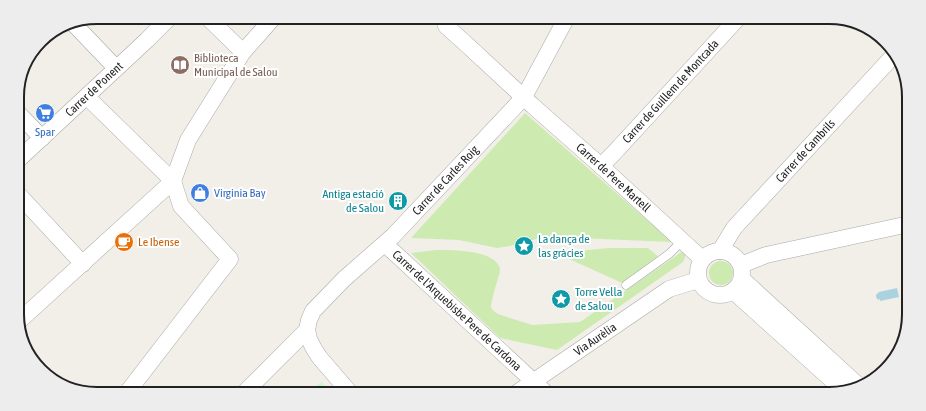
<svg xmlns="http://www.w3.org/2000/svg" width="926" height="411" font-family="'Asap Condensed',sans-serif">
	<rect width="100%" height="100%" fill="#f2efe9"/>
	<path fill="#cdebb0" d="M525,113L672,242L553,237L536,239L510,246L497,248L459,240L411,238Z
		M609,248H648L660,258L622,283L556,253Z
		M436,250C453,250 486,250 497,263C500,266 500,269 500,272C498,278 491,302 491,307C492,310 495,312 498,314L532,325L580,322L683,251L686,255L683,262L557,350L500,338L411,253Z
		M709 273a12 12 0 1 1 24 0a12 12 0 1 1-24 0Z"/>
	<path fill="#c8facc" d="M322,382L331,394H310L312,388Z"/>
	<path fill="#aad3df" d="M897,288L899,297L880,301V299L878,300L876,297V295L879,292Z"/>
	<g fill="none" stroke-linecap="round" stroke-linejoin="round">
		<defs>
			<path id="lane" d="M626,285L669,254L677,246L684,242"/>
			<g id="street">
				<path d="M207,17L243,52"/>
				<path id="s1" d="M444,17L446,26L465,43L533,106L601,166L702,259"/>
				<path d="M72,22L116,68"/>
				<path d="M87,97L173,181L181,206L230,259L126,394"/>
				<path d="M17,112L42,138"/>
				<path id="s2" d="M18,160L147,40L170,17"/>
				<path id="s3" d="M601,166L613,154L739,17"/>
				<path d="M18,194L83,264"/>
				<path id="s4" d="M385,244L547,394"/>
				<circle cx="720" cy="273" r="22"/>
				<path id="s5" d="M720,251L734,228L895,54"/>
				<path d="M741,265L766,255L909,224"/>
				<path d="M742,279L859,386"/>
				<path d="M733,291L844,391"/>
				<path d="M18,322L173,181L188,140L243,52L274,17"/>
				<path d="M243,394L307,330"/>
				<path id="s6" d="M351,394L320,358L314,349L309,339L307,330L309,320L313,311L344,279L393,236L524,97L567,17"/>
				<path id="s7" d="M515,394L669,289L698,280"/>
			</g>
		</defs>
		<use href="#lane" stroke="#a9a9a9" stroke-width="9"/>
		<use href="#street" stroke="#a9a9a9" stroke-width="17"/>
		<use href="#lane" stroke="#fff" stroke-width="8"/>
		<use href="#street" stroke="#fff" stroke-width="16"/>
	</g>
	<defs>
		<symbol id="library-disc" viewBox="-11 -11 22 22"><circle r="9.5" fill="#8d6e63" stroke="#fff"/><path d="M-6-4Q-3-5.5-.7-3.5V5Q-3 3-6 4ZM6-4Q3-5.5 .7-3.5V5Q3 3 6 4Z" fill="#fff"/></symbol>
		<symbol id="supermarket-disc" viewBox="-11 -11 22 22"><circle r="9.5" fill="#3f7fe0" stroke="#fff"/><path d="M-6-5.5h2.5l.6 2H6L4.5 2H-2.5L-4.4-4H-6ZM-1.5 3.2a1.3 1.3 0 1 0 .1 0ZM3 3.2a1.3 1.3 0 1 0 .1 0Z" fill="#fff"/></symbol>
		<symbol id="shop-disc" viewBox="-11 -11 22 22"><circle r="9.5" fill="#3f7fe0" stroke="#fff"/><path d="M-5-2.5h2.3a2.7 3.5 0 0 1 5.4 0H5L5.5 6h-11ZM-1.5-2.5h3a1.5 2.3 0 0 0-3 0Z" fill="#fff"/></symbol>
		<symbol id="building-disc" viewBox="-11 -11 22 22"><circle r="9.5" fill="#0f9aa8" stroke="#fff"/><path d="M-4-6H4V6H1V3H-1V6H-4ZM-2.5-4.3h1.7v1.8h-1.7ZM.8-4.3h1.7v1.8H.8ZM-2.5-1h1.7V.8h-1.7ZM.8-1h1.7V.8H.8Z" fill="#fff"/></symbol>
		<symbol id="cafe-disc" viewBox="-11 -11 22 22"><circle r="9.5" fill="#e8710a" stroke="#fff"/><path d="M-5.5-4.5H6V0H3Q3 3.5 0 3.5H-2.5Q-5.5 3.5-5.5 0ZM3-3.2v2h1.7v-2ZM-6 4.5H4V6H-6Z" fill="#fff"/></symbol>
		<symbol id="sight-disc" viewBox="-11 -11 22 22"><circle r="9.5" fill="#0f9aa8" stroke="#fff"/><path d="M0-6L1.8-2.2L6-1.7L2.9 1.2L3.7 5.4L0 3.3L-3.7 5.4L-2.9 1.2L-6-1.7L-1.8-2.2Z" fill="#fff"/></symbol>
	</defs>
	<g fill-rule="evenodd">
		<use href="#library-disc" x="169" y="54" width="22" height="22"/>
		<use href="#supermarket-disc" x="34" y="102" width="22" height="22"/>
		<use href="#shop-disc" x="189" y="182" width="22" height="22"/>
		<use href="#building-disc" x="387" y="190" width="22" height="22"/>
		<use href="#cafe-disc" x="113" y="231" width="22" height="22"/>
		<use href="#sight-disc" x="513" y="235" width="22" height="22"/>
		<use href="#sight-disc" x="550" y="288" width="22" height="22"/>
	</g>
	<g text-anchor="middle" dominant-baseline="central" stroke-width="4" stroke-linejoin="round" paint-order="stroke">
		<g font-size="12" fill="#785e54" stroke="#fff" text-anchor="start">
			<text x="194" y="58">Biblioteca<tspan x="194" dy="14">Municipal de Salou</tspan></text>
		</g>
		<g font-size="12" fill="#222" stroke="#fff">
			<text stroke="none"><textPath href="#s2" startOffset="104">Carrer de Ponent</textPath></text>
			<text stroke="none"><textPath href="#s3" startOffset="102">Carrer de Guillem de Montcada</textPath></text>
			<text stroke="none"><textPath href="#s5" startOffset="132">Carrer de Cambrils</textPath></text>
			<text stroke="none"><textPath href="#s1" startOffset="235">Carrer de Pere Martell</textPath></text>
			<text stroke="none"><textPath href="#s6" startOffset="285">Carrer de Carles Roig</textPath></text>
			<text stroke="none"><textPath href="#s4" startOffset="98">Carrer de l'Arquebisbe Pere de Cardona</textPath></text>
			<text stroke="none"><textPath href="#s7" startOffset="97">Via Aurèlia</textPath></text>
		</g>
		<g font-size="12" fill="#366cbe" stroke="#fff">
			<text x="45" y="132">Spar</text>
			<text x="214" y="193" text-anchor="start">Virginia Bay</text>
		</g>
		<g font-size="12" fill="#0d838f" stroke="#fff" text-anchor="start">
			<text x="384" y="194" text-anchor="end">Antiga estació<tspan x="384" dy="14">de Salou</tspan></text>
			<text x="538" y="239">La dança de<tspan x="538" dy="14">las gràcies</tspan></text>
			<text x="575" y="292">Torre Vella<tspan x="575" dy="14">de Salou</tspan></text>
		</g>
		<g font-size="12" fill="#c56008" stroke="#fff" text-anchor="start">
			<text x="138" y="242">Le Ibense</text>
		</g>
	</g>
	<path d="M0 0H926V411H0ZM97 24H829A73 73 0 0 1 902 97V314A73 73 0 0 1 829 387H97A73 73 0 0 1 24 314V97A73 73 0 0 1 97 24Z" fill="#ededed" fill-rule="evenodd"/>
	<path fill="none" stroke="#222" stroke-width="2" d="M97 24H829A73 73 0 0 1 902 97V314A73 73 0 0 1 829 387H97A73 73 0 0 1 24 314V97A73 73 0 0 1 97 24Z"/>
</svg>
